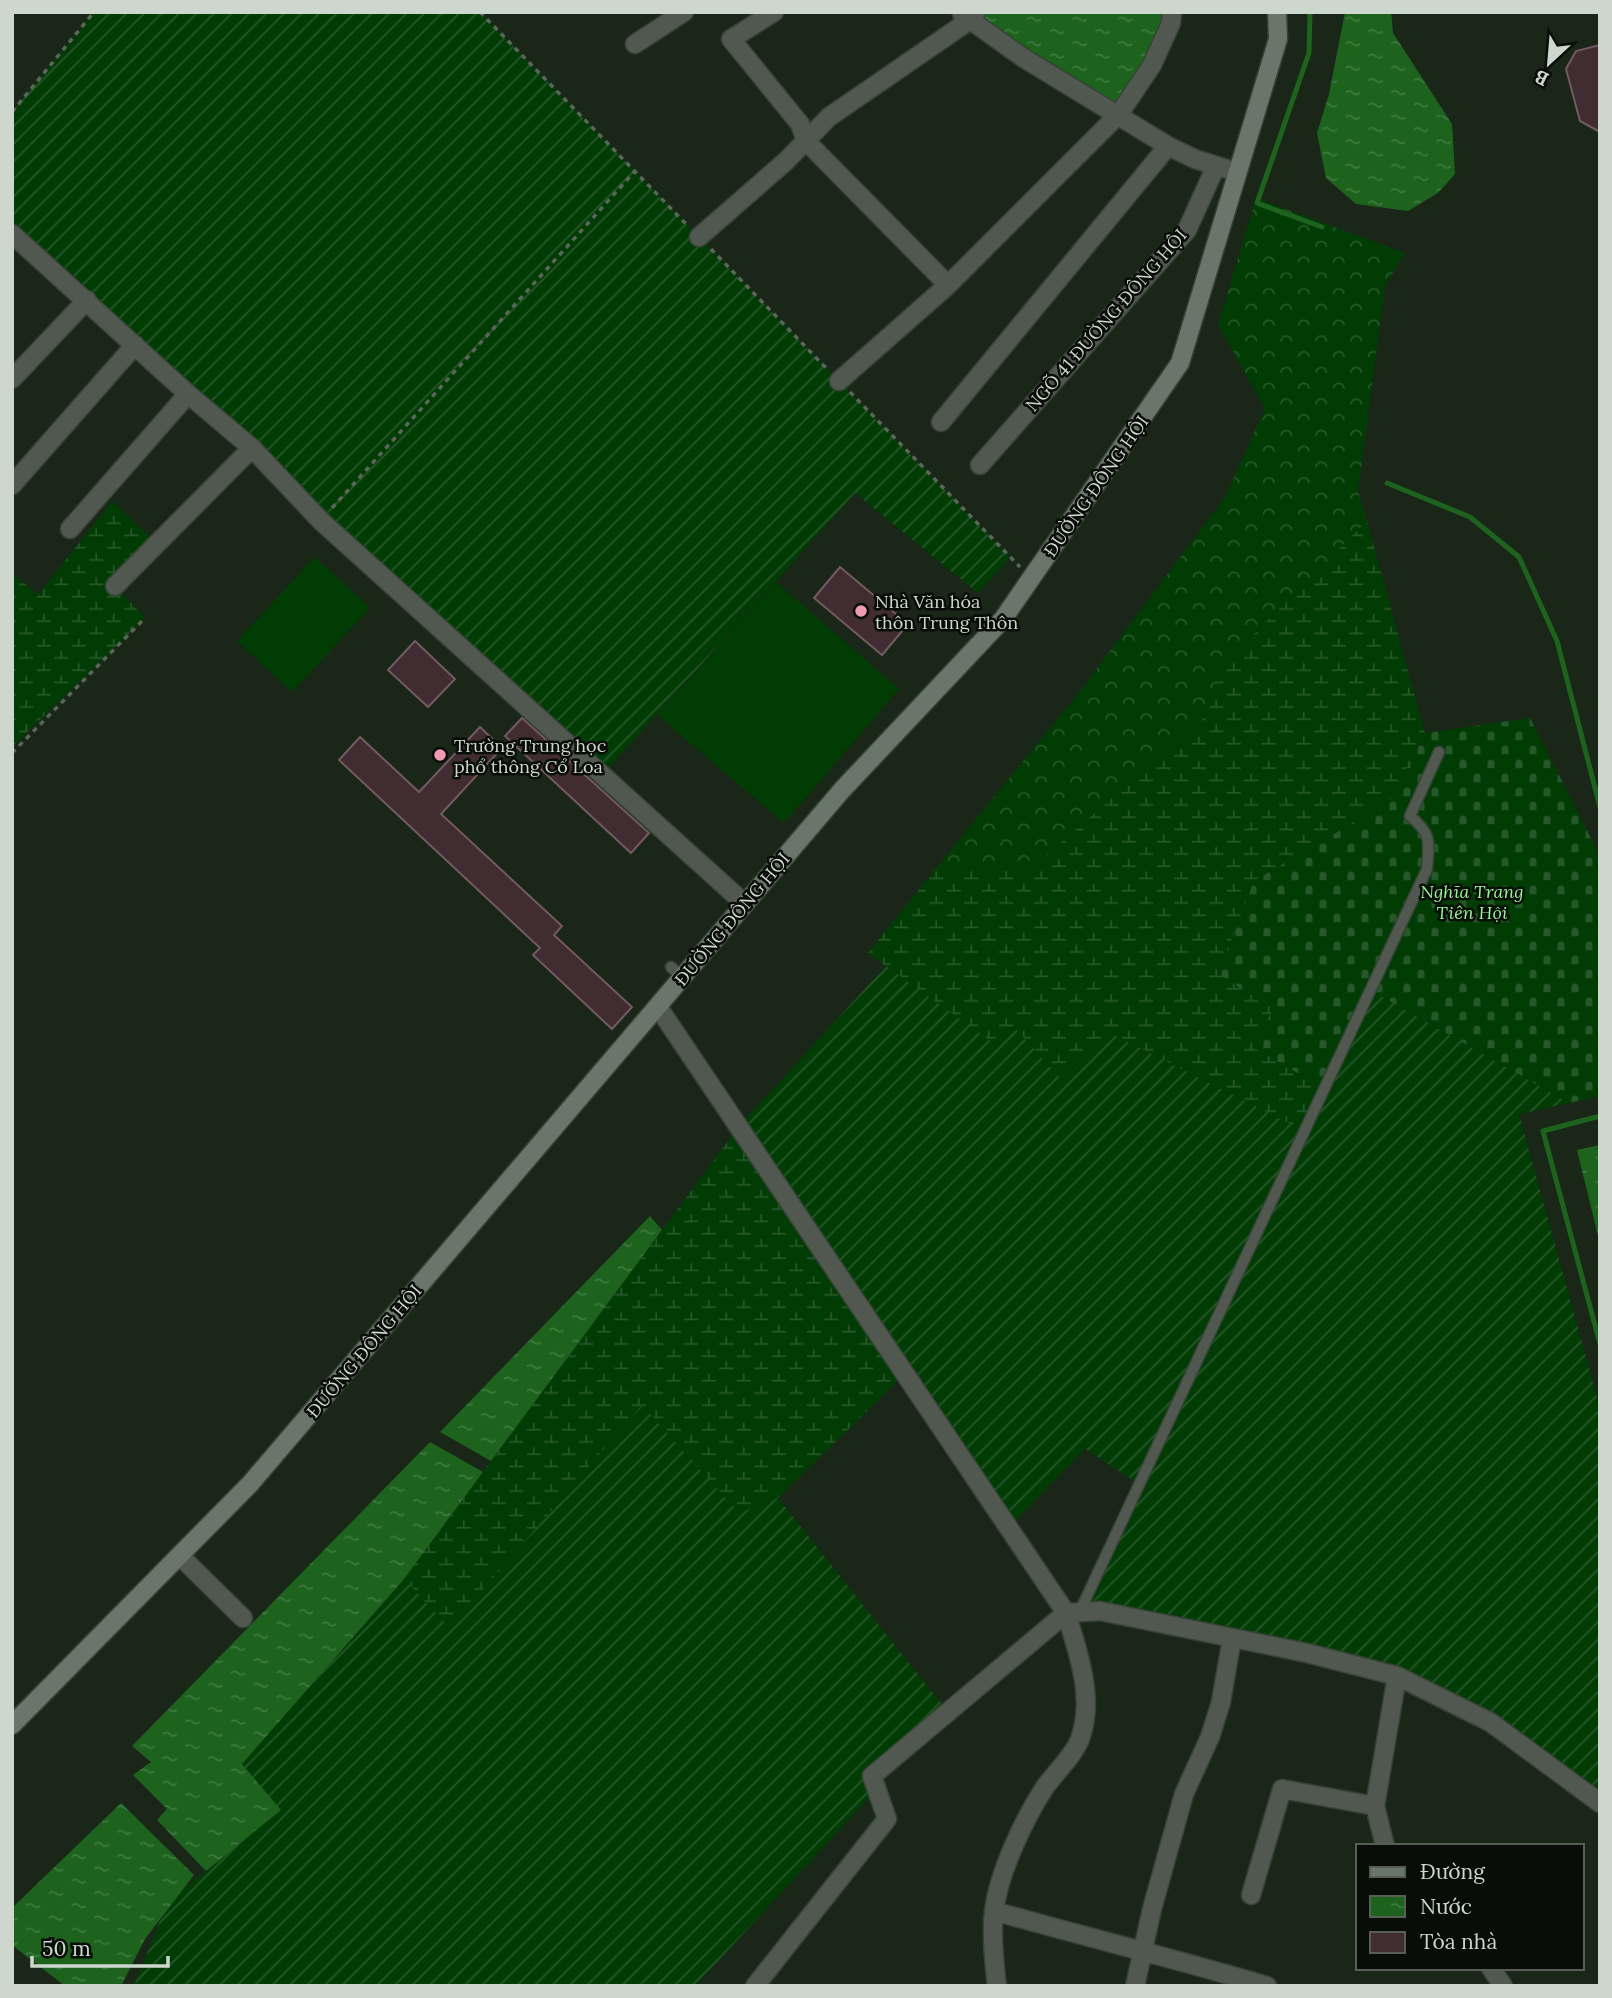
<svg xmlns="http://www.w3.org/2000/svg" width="1612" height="1998" font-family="Lora,serif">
	<defs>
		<pattern id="forest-crowns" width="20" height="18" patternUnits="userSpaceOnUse" patternTransform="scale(1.75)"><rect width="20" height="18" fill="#023c05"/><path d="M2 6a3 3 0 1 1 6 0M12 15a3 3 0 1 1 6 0" fill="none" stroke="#265728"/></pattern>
		<pattern id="wetland-marsh" width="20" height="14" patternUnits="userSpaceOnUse" patternTransform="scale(1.75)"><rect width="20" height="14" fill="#023c05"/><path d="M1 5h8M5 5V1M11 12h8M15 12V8" fill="none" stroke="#265728"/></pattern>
		<pattern id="cemetery-stones" width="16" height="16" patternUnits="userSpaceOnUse" patternTransform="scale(1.75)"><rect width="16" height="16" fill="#023c05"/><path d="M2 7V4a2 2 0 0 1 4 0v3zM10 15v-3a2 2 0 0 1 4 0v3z" fill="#265728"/></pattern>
		<pattern id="garden-furrows" width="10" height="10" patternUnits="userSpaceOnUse" patternTransform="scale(1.75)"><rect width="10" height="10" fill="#023c05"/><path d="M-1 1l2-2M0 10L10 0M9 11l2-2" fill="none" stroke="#265728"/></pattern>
		<pattern id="water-ripples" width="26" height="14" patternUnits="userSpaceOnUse" patternTransform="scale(1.75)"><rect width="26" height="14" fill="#1d631e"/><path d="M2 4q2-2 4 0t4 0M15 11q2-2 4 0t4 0" fill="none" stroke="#3d793e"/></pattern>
	</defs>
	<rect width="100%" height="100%" fill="#192618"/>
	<path fill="url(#forest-crowns)" d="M1256,198L1405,253L1385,286L1358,491L1367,521L1228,660L1207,716L1029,870L937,867L1081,690L1225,497L1265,409L1218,325Z"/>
	<path fill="url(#wetland-marsh)" d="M112,501L157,544L115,586L145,618L12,747V573L38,595Z
		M1367,521L1425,733L1390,801L1254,881L1273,1009L1324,1088L1304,1131L1114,1035L1062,1080L1014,1027L992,1043L868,953L937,867L1029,870L1206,716L1228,660Z
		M739,1126L906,1373L778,1498L739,1513L642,1405L450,1629L404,1579Z"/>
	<path fill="url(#cemetery-stones)" d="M1530,718L1598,852L1600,1096L1569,1103L1370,990L1324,1088L1254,1048L1273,1009L1218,974L1254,881L1390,801L1425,733Z"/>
	<path fill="url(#garden-furrows)" d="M94,12H480L1010,557L978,593L855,493L602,775L12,235V112Z
		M886,966L992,1042L1014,1027L1062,1080L1114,1035L1304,1131L1370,990L1569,1103L1519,1114L1600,1408V1802L1490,1722L1397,1676L1080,1611L1139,1484L1085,1449L1008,1528L739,1126Z
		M642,1405L739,1513L778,1498L948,1712L695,1986H134L167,1903L280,1810L242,1764L404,1579L450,1628Z"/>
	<path fill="#023c05" d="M315,557L370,608L292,692L237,641Z
		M776,582L899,689L784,823L657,715Z"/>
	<path fill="url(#water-ripples)" d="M976,12H1172L1119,114L1022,57Z
		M1345,12H1391L1393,33L1452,124L1455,174L1438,193L1408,211L1356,204L1326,178L1317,133L1329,94Z
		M1600,1145V1244L1577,1150Z
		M650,1216L662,1230L491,1461L440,1432Z
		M430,1442L483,1472L404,1579L242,1764L281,1810L206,1871L157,1820L167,1809L133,1775L151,1762L132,1746Z
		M121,1803L194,1875L145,1939L121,1986H65L12,1945V1908Z"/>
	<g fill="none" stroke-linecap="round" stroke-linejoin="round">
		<path stroke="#1d631e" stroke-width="5" d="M1310,12L1309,53L1257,203L1322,227
			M1387,483L1470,517L1519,557L1557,641L1600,807
			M1600,1116L1543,1131L1600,1344"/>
	</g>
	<path fill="#412c32" stroke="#725a60" stroke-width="2" d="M1600,45V132L1580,121L1566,69L1576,51Z
		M840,567L908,624L882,655L814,598Z
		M415,641L455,679L428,707L388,670Z
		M522,718L649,833L631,853L505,736Z
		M480,727L502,748L441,814L562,926L554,935L632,1007L612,1029L533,955L540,948L339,760L360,737L419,792Z"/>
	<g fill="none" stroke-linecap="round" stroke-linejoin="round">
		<defs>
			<path id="lane" d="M671,967L683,978
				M1080,1611L1427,869C1429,841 1432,834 1410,816L1439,752"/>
			<path id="street" d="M774,12L731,39L800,124L806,141L948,285
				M962,14L1022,57L1168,146L1195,159L1227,169
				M635,44L684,12
				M12,234L188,394L252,448L321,521L745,904
				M699,237L786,161L829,117L970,20L976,12
				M12,379L87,300
				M839,381L948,285L1119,114L1152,65L1171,23L1172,12
				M941,422L1168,146
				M980,465L1187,230L1216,166
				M12,485L135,345
				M70,529L188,394
				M115,586L252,448
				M658,1007L1066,1613C1078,1652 1095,1698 1080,1739C1074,1755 1055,1773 1045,1787C1024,1819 999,1872 994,1911C991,1934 994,1962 997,1986
				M180,1556L243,1618
				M1397,1676L1490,1722L1600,1803
				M1251,1895L1282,1789L1375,1806
				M994,1911C1085,1937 1177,1959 1267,1986
				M1491,1968L1503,1986
				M755,1986L887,1819L872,1776L1066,1613L1100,1611L1307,1653L1397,1676L1375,1806L1385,1846
				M1135,1986L1152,1909L1184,1794L1210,1737L1221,1702L1232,1638"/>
			<path id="secondary" d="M12,1725L250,1484L842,790L1003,619L1180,363L1278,39L1277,12"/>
		</defs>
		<use href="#lane" stroke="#364235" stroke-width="13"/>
		<use href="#street" stroke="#364235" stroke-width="21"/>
		<use href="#secondary" stroke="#364235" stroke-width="21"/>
		<path stroke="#5a6659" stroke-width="3.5" stroke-dasharray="5 5" stroke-linecap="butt" d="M480,12L688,226
			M12,112L94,12
			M711,249L827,369
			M850,392L1020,567
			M332,508L635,171
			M12,753L145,618"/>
		<use href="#lane" stroke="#515850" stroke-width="10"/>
		<use href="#street" stroke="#515850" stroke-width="18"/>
		<use href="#secondary" stroke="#6b766a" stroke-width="18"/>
	</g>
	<g fill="#f19ab3" stroke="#080d07" stroke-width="2.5">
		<circle cx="861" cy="611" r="7"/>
		<circle cx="440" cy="755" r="7"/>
	</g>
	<g text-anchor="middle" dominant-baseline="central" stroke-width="5" stroke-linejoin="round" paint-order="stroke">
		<g font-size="18" fill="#ced7cd" stroke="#080d07">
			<text transform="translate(1106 320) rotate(-49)">NGÕ 41 ĐƯỜNG ĐÔNG HỘI</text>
			<text transform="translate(1096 486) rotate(-55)">ĐƯỜNG ĐÔNG HỘI</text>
			<text transform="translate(732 919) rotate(-50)">ĐƯỜNG ĐÔNG HỘI</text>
			<text transform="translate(364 1351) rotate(-50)">ĐƯỜNG ĐÔNG HỘI</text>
		</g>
		<g font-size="18" fill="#ced7cd" stroke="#080d07" text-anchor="start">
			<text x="875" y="601">Nhà Văn hóa<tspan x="875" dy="21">thôn Trung Thôn</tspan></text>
			<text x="454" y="745">Trường Trung học<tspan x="454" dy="21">phổ thông Cổ Loa</tspan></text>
		</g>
		<g font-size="18" font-style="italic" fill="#9af597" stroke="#080d07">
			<text x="1472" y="891">Nghĩa Trang<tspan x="1472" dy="21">Tiên Hội</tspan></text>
		</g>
	</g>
	<rect width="1612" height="1998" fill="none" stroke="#ced7cd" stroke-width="28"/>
	<rect x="1356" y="1844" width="228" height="126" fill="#080d07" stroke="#575e56" stroke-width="2"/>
	<rect x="1370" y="1867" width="35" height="10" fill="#6b766a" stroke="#575e56" stroke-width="2"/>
	<text x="1420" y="1879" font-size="21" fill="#ced7cd">Đường</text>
	<rect x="1370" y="1896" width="35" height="21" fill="url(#water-ripples)" stroke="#575e56" stroke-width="2"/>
	<text x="1420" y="1914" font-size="21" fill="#ced7cd">Nước</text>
	<rect x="1370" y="1932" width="35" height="21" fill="#412c32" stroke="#575e56" stroke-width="2"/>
	<text x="1420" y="1949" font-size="21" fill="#ced7cd">Tòa nhà</text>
	<g transform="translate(1549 63) rotate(206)" stroke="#080d07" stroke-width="5" paint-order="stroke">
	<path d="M0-5L12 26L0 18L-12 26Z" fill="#ced7cd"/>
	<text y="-10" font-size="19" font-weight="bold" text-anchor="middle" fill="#ced7cd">B</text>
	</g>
	<path d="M32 1956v10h136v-10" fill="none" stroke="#ced7cd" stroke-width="3.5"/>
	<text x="42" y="1956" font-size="21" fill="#ced7cd" stroke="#080d07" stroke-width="5" paint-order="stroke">50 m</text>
</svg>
